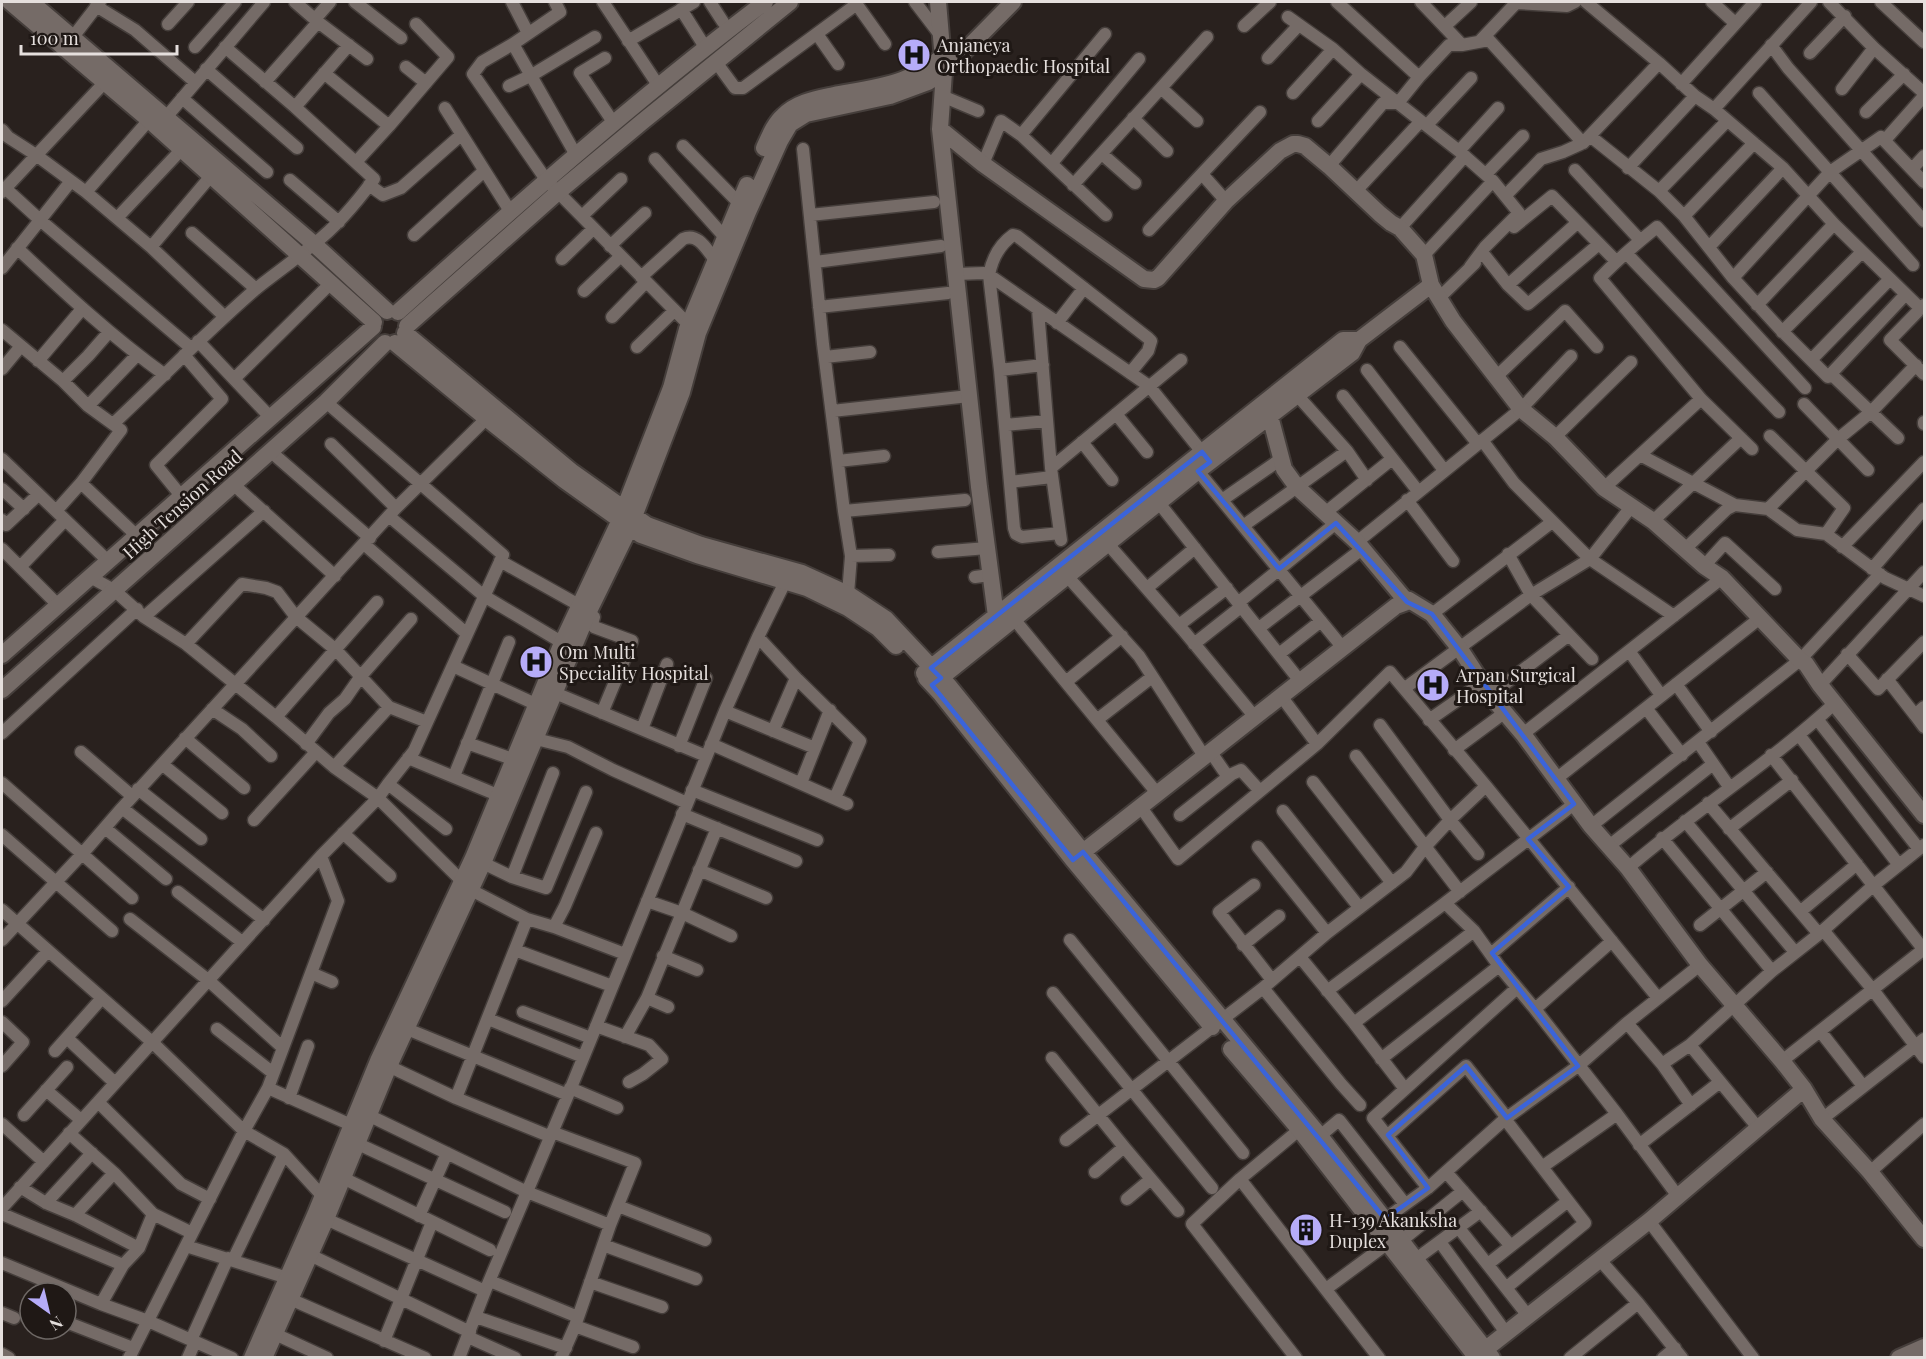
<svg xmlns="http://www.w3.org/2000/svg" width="1926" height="1359" font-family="'Playfair Display',serif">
	<rect width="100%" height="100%" fill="#29211e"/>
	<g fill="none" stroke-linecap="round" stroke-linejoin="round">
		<defs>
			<path id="street" d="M295,2L318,22L367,59
				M355,2L401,38
				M512,2L528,33
				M555,2L560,12L513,44L482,62L473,74L547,181L693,329
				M603,2L658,85
				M710,2L723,22
				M855,2L885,44
				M915,2L941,36
				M1337,2L1419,77
				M1421,2L1462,45
				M1586,2L1659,63
				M1712,2L1735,23
				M1829,2L1874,48L1924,93
				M1881,2L1924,42
				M96,6L135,30L195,82
				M681,9L705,47
				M1288,17L1333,49L1361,74L1459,151L1493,181L1519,213L1485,247L1470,267
				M315,19L330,2
				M168,24L188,2
				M1244,26L1270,2
				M1445,26L1471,2
				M817,34L838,64
				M73,37L100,2
				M628,41L694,2
				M1480,41L1516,3L1567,6L1575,2
				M513,44L576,155
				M1771,45L1788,68L1924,221
				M195,47L235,2
				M1810,53L1845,16
				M605,58L580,73L613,122
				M1268,58L1299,25
				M716,62L735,88H743L857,4
				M406,67L426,83
				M206,69L297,148
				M324,73L389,126
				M265,82L318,22
				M1681,84L1755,2
				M509,86L532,75L595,37
				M1161,88L1207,37
				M1842,89L1874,48
				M1293,93L1333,49
				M1759,93L1913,265
				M942,96L978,111
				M182,98L267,172
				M295,107L349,45
				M445,108L510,211
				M1714,109L1811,2
				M1866,112L1904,74
				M1133,118L1167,151
				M1318,121L1361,74
				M162,122L264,2
				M1427,125L1471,78
				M2,130L8,137L36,155L86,192L151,247L225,317
				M1021,135L1105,34
				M1590,136L1659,191L1684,216L1733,278L1779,328L1828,377L1905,295
				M1885,140L1924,96
				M683,146L739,203
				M803,149L823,344L844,511L851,556L848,594
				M1459,151L1498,108
				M1102,154L1135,183
				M655,159L730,243
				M356,162L389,126L448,57L416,24
				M1052,163L1139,59
				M983,164L1001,121L1021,135L1106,215
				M1329,166L1383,103H1398L1419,77L1449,45H1462L1489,40L1583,143
				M1628,168L1695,96
				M1912,169L1924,156
				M1575,170L1640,240
				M1202,174L1226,201
				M1486,174L1523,136
				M290,180L339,222
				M369,185L383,195L401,188L461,135
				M1073,185L1161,88L1197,121
				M5,188L40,220L191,348
				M1356,191L1420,122
				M1659,191L1726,122
				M2,192L105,82
				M86,192L149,120
				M1506,195L1541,159L1563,152L1583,143L1659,63L1695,96L1714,109L1783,168L1834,224L1921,309
				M810,215L934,202
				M582,216L621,179
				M1684,216L1754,143
				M117,218L181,150
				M1514,227L1552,196L1616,261
				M1400,228L1465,156
				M1149,230L1260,112
				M192,233L256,289
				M414,235L484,171
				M610,246L645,213
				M151,247L210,177
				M1709,247L1783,168
				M17,248C65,293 112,337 165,375
				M1627,254L1779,412
				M1424,255L1493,181
				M1485,256L1508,285L1528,304L1599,244
				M562,259L593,229
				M815,262L941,246
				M2,268L71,181
				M956,274L984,273L989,275L1149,386L1206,457
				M641,277L683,239C698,232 707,250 715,260
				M1733,278L1830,172L1881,137L1924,182
				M1508,285L1577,223
				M584,291L621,256
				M1440,297L1475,263
				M1757,305L1834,224
				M1924,305L1890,340L1924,374
				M819,307L948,293
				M1038,310L1051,468L1061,540
				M612,317L646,282
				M1057,323L1084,288
				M2,330L63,381L88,406L121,430L81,483L56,511
				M1782,332L1862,252
				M198,341L271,418
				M637,347L674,311
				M1400,347L1478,444
				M825,357L870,352
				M1811,360L1889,280
				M38,361L82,309
				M2,369L21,346
				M1000,370L1043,365
				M1367,370L1444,470
				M1831,374L1898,438
				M1496,377L1565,311L1597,347
				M234,379L332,282
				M63,381L88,356L109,332
				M1297,395L1347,451L1367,480
				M1343,396L1418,491
				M1804,404L1868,470
				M88,406L137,355
				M832,411L969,396
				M1116,414L1147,452
				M1924,422V424
				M113,424C161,379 207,331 257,288C276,273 296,259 315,243C337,226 357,202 374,179L295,107L225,47
				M1005,425L1047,421
				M1555,437L1631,362
				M1482,440L1514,483L1590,559L1674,616
				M1082,442L1112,480
				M331,444L396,508
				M1752,449L1701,399L1600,278C1617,260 1637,243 1657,227L1805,388
				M270,451L370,538
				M1640,455L1735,505
				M2,459L108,561
				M838,461L884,456
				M1051,468L1181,360
				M1198,471L1343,648
				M1010,482L1052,477
				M81,483L137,536
				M233,484L335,576
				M1604,488L1701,399
				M2,489L24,509
				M182,497L156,465L222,399L184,355
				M1222,500L1281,459
				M1407,500L1453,561
				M1159,503L1300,681
				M1768,509L1797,530L1826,534L1844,508L1770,436
				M844,511L965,500
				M1325,513L1392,459
				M390,517L484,596L568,646
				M2,520L6,525L38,495
				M1653,521L1741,438
				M1243,526L1347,451
				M1060,533L1022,537L1016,534L1014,528L1000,370L989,275C992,259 999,245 1013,235L1017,236L1148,338L1151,341L1148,351L1130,373
				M1826,534L1885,578L1924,596
				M1357,542L1521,409L1571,356
				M364,544L467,634
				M1108,544L1183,630L1254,716
				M1842,547L1924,462
				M2,549L58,605
				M1685,549L1727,509L1735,505L1768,509L1838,439L1871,412L1916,365
				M938,552L987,548
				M1508,554L1531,595L1592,659
				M851,556L889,555
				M500,561L586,609
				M1704,566L1725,543L1775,589
				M20,567L65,520
				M1872,569L1924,509
				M1067,576L1139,656L1204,756
				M90,577L114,590L144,617L186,644L276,717L334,767L378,798L471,890L527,919L554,927L625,954
				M975,577L990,575
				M1147,588L1195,548
				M1239,602L1336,523
				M588,613L594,617L592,624L594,627L632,641L602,713
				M1432,614L1552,522
				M144,617L264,511
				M1014,619L1157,793
				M1179,625L1227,588
				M1259,628L1362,549
				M758,637L796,678L860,741L835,798
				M186,644L242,584L266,588L277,592L296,617L336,650L389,707L334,767
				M1194,644L1242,606
				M1629,651L1661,695
				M1279,654L1321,621
				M1847,654L1878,689L1924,642
				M453,666L544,708
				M1887,679L1915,715
				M1067,681L1122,636
				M1676,684L1711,732
				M1820,685L1924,572
				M1405,688L1531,595L1590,559L1631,507
				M555,693L706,756
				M1490,695L1569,635
				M1281,696L1317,744
				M389,707L427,722
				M1924,707L1915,715L1924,727
				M1646,708L1682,755
				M212,709L242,729L271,756
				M725,711L815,748
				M276,717L377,602
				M1098,719L1152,677
				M1817,719L1919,849
				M1429,720L1482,683
				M1380,725L1450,820L1478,854
				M642,729L667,664
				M773,731L796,678
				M2,733L137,609
				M1523,734L1722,578
				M1799,735L1899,865
				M185,738L244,788
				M536,739L568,747L613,770L687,803
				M1698,742L1730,788
				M467,743L515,760
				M306,744L329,713L345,699L361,676L411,619
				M711,744L847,804
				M679,746L706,678
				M1454,750L1504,713
				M1210,751L1228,777
				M81,752L132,796
				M1771,755L1924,950
				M1356,756L1460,892
				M408,758L500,796
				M162,764L222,813
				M454,776L509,642
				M1556,779L1760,618
				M1313,782L1392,883
				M2,783L132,898
				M801,783L830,710
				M388,784L446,829
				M138,789L201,839
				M692,790L817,840
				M1708,803L1819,934
				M1574,804L1445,903L1474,931L1499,966L1535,1009L1617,1114L1677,1195
				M1140,806L1178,859L1317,744L1390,672L1486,786L1658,998
				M122,808L264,920
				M1283,811L1359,907
				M682,814L796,861
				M1180,815L1232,774L1241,770L1260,791
				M254,820L316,752
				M1685,821L1795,952
				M1591,826L1800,660L1880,574
				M105,828L166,879
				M1729,829L1792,780
				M343,833L390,876
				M2,835L112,931
				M1662,838L1772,971
				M1609,846L1713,764
				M1258,847L1327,933
				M483,863L512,877L546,888L586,792
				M1628,868C1695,810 1770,763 1835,703
				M699,870L766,898
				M512,877L553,773
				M1254,885L1219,912L1272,980
				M178,892L242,942
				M647,901L682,913L731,936
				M2,910L152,1042L244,1131L284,1154L326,1200
				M1801,911L1857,864
				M130,919L208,980L282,1047
				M1700,925L1767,872
				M554,927L565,906L596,833
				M1823,930L1873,990L1924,1057
				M2,940L83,853L122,808L396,508L491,414
				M1070,940L1243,1153
				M1243,945L1279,916
				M515,950L612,986
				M1492,953L1569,887
				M663,956L697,970
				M1300,957L1354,1023L1405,1089
				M311,973L332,982
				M1263,988L1341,1084L1360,1105
				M1327,991L1445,903
				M1053,993L1212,1188
				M647,998L668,1007
				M2,1001L48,951
				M1535,1009L1612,941
				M523,1012L591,1038
				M488,1019L583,1057
				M2,1022L23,1042L2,1066
				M1354,1023L1474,931
				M1627,1023L1662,1064L1691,1105
				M596,1026L649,1045L662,1059L643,1074L629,1082
				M217,1029L273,1073
				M407,1029L568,1095
				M1820,1031L1863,1086
				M625,1037L647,998L717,828
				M67,1038L115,1083
				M1690,1045L1759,1129
				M55,1051L102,998
				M1052,1058L1124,1147L1178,1211
				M1381,1059L1499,966
				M1782,1061L1924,949
				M382,1063L456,1098L549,1136
				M1662,1064L1690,1045L1772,971L1819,934L1874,885L1924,845
				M268,1088L358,1128
				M570,1088L617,1108
				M46,1090L81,1120
				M289,1098L308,1046
				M456,1098L527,919
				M98,1102L181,1184L210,1199
				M24,1115L67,1067
				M368,1115L527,1192L610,1225
				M1505,1119L1585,1223L1507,1287
				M1822,1119L1924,1039
				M2,1124L44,1162
				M552,1132L635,1163L610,1225L575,1326L561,1358
				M69,1133L114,1173L153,1214L192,1233
				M1388,1135L1466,1066L1507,1118
				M1320,1136L1339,1120L1405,1204
				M1066,1140L1263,988L1327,933L1406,872L1425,847L1450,820L1486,786
				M356,1143L505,1212
				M1639,1145L1720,1082
				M1542,1167L1617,1114
				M1095,1172L1124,1147
				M1446,1172L1511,1246
				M1870,1172L1924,1124
				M343,1178L490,1250
				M1240,1179L1379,1358
				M20,1187L46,1203L75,1215L139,1248
				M1428,1188L1373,1118L1517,988
				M1127,1199L1151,1179
				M46,1203L92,1153
				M618,1206L705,1240
				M2,1208L321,856L378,798L388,784L414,751L503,555L326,402
				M2,1214L123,1265
				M75,1215L114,1173
				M419,1216L447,1153
				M326,1219L485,1291
				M1385,1219L1428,1188L1505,1119L1578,1066L1627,1023L1700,965
				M1649,1221L1753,1358
				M1458,1227L1529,1317
				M1401,1241L1463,1191
				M1440,1242L1507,1334
				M603,1245L696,1279
				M186,1246L294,1280
				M310,1255L470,1332
				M1416,1259L1481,1211
				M233,1260L284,1154
				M1600,1260L1638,1303L1682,1358
				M2,1263L101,1304L148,1321L232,1358
				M1488,1264L1568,1201
				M490,1281L578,1317
				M590,1282L662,1307
				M1326,1289L1388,1243
				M290,1299L425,1358
				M101,1304L123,1265L139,1248L153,1214
				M2,1313L14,1318
				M476,1317L566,1348
				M66,1322L133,1348
				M575,1326L633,1347
				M275,1334L327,1358
				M468,1337L515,1358
				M191,1340L228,1258
				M384,1341L432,1222
				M2,1354L9,1358
				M129,1358L244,1131L268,1088L338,901L321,856
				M188,1358L195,1342
				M459,1358L485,1291L568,1095L725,711L758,637L788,576
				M1296,1358L1192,1224L1240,1179L1305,1125
				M1570,1358L1638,1303
				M1663,1358L1675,1348"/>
			<path id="secondary" d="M10,2L149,120L374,322
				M31,2L314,244L387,311
				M938,2L944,72L940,129L979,487L996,616L1000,630
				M940,129L983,164L1144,279L1154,280L1158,278L1226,201L1280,151L1293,144H1298L1305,146L1329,166L1380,214L1391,223L1400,228L1424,255L1431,285L1453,321L1521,409L1555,437L1604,488L1653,521L1704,566L1722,578L1800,660L1806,664L1820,685L1924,815
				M764,148C769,137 774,124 783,116C797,102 816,99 834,95C878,87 916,84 949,50
				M398,312C517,205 637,99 765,2
				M407,326L557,193L642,122L790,2
				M405,333L571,471L647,525L701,545L802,573L848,594L886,619L949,686L1083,852L1320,1136L1492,1358
				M395,343L486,418L564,480L641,535L697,555L807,588L848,608L878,628L896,646
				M1270,416L1284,469L1297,487L1357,542L1407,602L1409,600L1432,614L1460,649L1490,695L1523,734L1591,826L1628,868L1700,965L1782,1061L1804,1089L1822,1119L1870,1172L1924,1239
				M2,655L373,327
				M924,673L1343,340H1359
				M926,678L940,693L1073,860L1212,1027
				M933,684L1198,471L1352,353L1359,340L1431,285
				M2,690L326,402L385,343
				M1074,859L1396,606L1407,602
				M1231,1049L1299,1129L1477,1358
				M1477,1356L1649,1221L1804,1089
				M252,1358L315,1215L378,1061L473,858L562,643L619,522L671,388L687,329L747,185
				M264,1358L326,1219L389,1066L483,863L588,613L630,527L682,392L698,333L748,212L780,141L790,124L806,114L890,96L928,82L944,72L1013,2
				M1899,1358L1924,1347"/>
		</defs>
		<use href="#street" stroke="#453e3b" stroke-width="15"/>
		<use href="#secondary" stroke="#453e3b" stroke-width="20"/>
		<use href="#street" stroke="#756b67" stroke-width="12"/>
		<use href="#secondary" stroke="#756b67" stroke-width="16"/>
	</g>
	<path fill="none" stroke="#3b64d9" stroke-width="4.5" stroke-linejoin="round" d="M1202,452L1210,462L1198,471L1279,569L1336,523L1407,602L1432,614L1574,804L1528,839L1569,887L1492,953L1578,1066L1507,1118L1466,1066L1388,1135L1428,1188L1385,1219L1083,852L1073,860L932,685L941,678L931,668Z"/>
	<defs>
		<symbol id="hospital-disc" viewBox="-11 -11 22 22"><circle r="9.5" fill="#b6acf8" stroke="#1f1815"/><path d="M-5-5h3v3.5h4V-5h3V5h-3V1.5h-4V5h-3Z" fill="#111"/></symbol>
		<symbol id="building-disc" viewBox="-11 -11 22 22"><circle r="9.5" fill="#b6acf8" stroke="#1f1815"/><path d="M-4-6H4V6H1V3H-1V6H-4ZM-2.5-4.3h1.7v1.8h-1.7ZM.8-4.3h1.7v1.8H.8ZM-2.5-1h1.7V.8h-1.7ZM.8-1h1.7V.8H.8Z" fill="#111"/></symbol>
	</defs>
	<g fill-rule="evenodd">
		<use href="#hospital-disc" x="895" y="36" width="38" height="38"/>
		<use href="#hospital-disc" x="517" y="643" width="38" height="38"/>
		<use href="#hospital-disc" x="1414" y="666" width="38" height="38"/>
		<use href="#building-disc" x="1287" y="1211" width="38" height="38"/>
	</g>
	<g text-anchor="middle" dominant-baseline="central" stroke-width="6" stroke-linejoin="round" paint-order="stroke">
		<g font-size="18" fill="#e5dfdd" stroke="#1f1815" text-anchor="start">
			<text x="937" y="45">Anjaneya<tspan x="937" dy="21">Orthopaedic Hospital</tspan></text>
			<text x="559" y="652">Om Multi<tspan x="559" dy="21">Speciality Hospital</tspan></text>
			<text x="1456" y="675">Arpan Surgical<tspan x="1456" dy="21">Hospital</tspan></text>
			<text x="1329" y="1220">H-139 Akanksha<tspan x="1329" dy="21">Duplex</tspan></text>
		</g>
		<g font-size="18" fill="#e5dfdd" stroke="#1f1815">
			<text transform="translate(182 504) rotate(-42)">High Tension Road</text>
		</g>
	</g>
	<rect width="1926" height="1359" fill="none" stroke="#e5dfdd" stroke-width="6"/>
	<g transform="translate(48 1311) rotate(146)"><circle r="28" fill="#1f1815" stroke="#6e6865" stroke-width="1.5"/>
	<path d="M0-4.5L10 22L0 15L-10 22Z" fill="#b6acf8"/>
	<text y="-9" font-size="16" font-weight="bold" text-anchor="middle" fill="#e5dfdd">N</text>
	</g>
	<path d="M21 45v9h156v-9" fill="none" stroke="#e5dfdd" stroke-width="3"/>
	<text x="30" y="45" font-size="18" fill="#e5dfdd" stroke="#1f1815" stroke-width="4.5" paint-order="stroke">100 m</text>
</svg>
